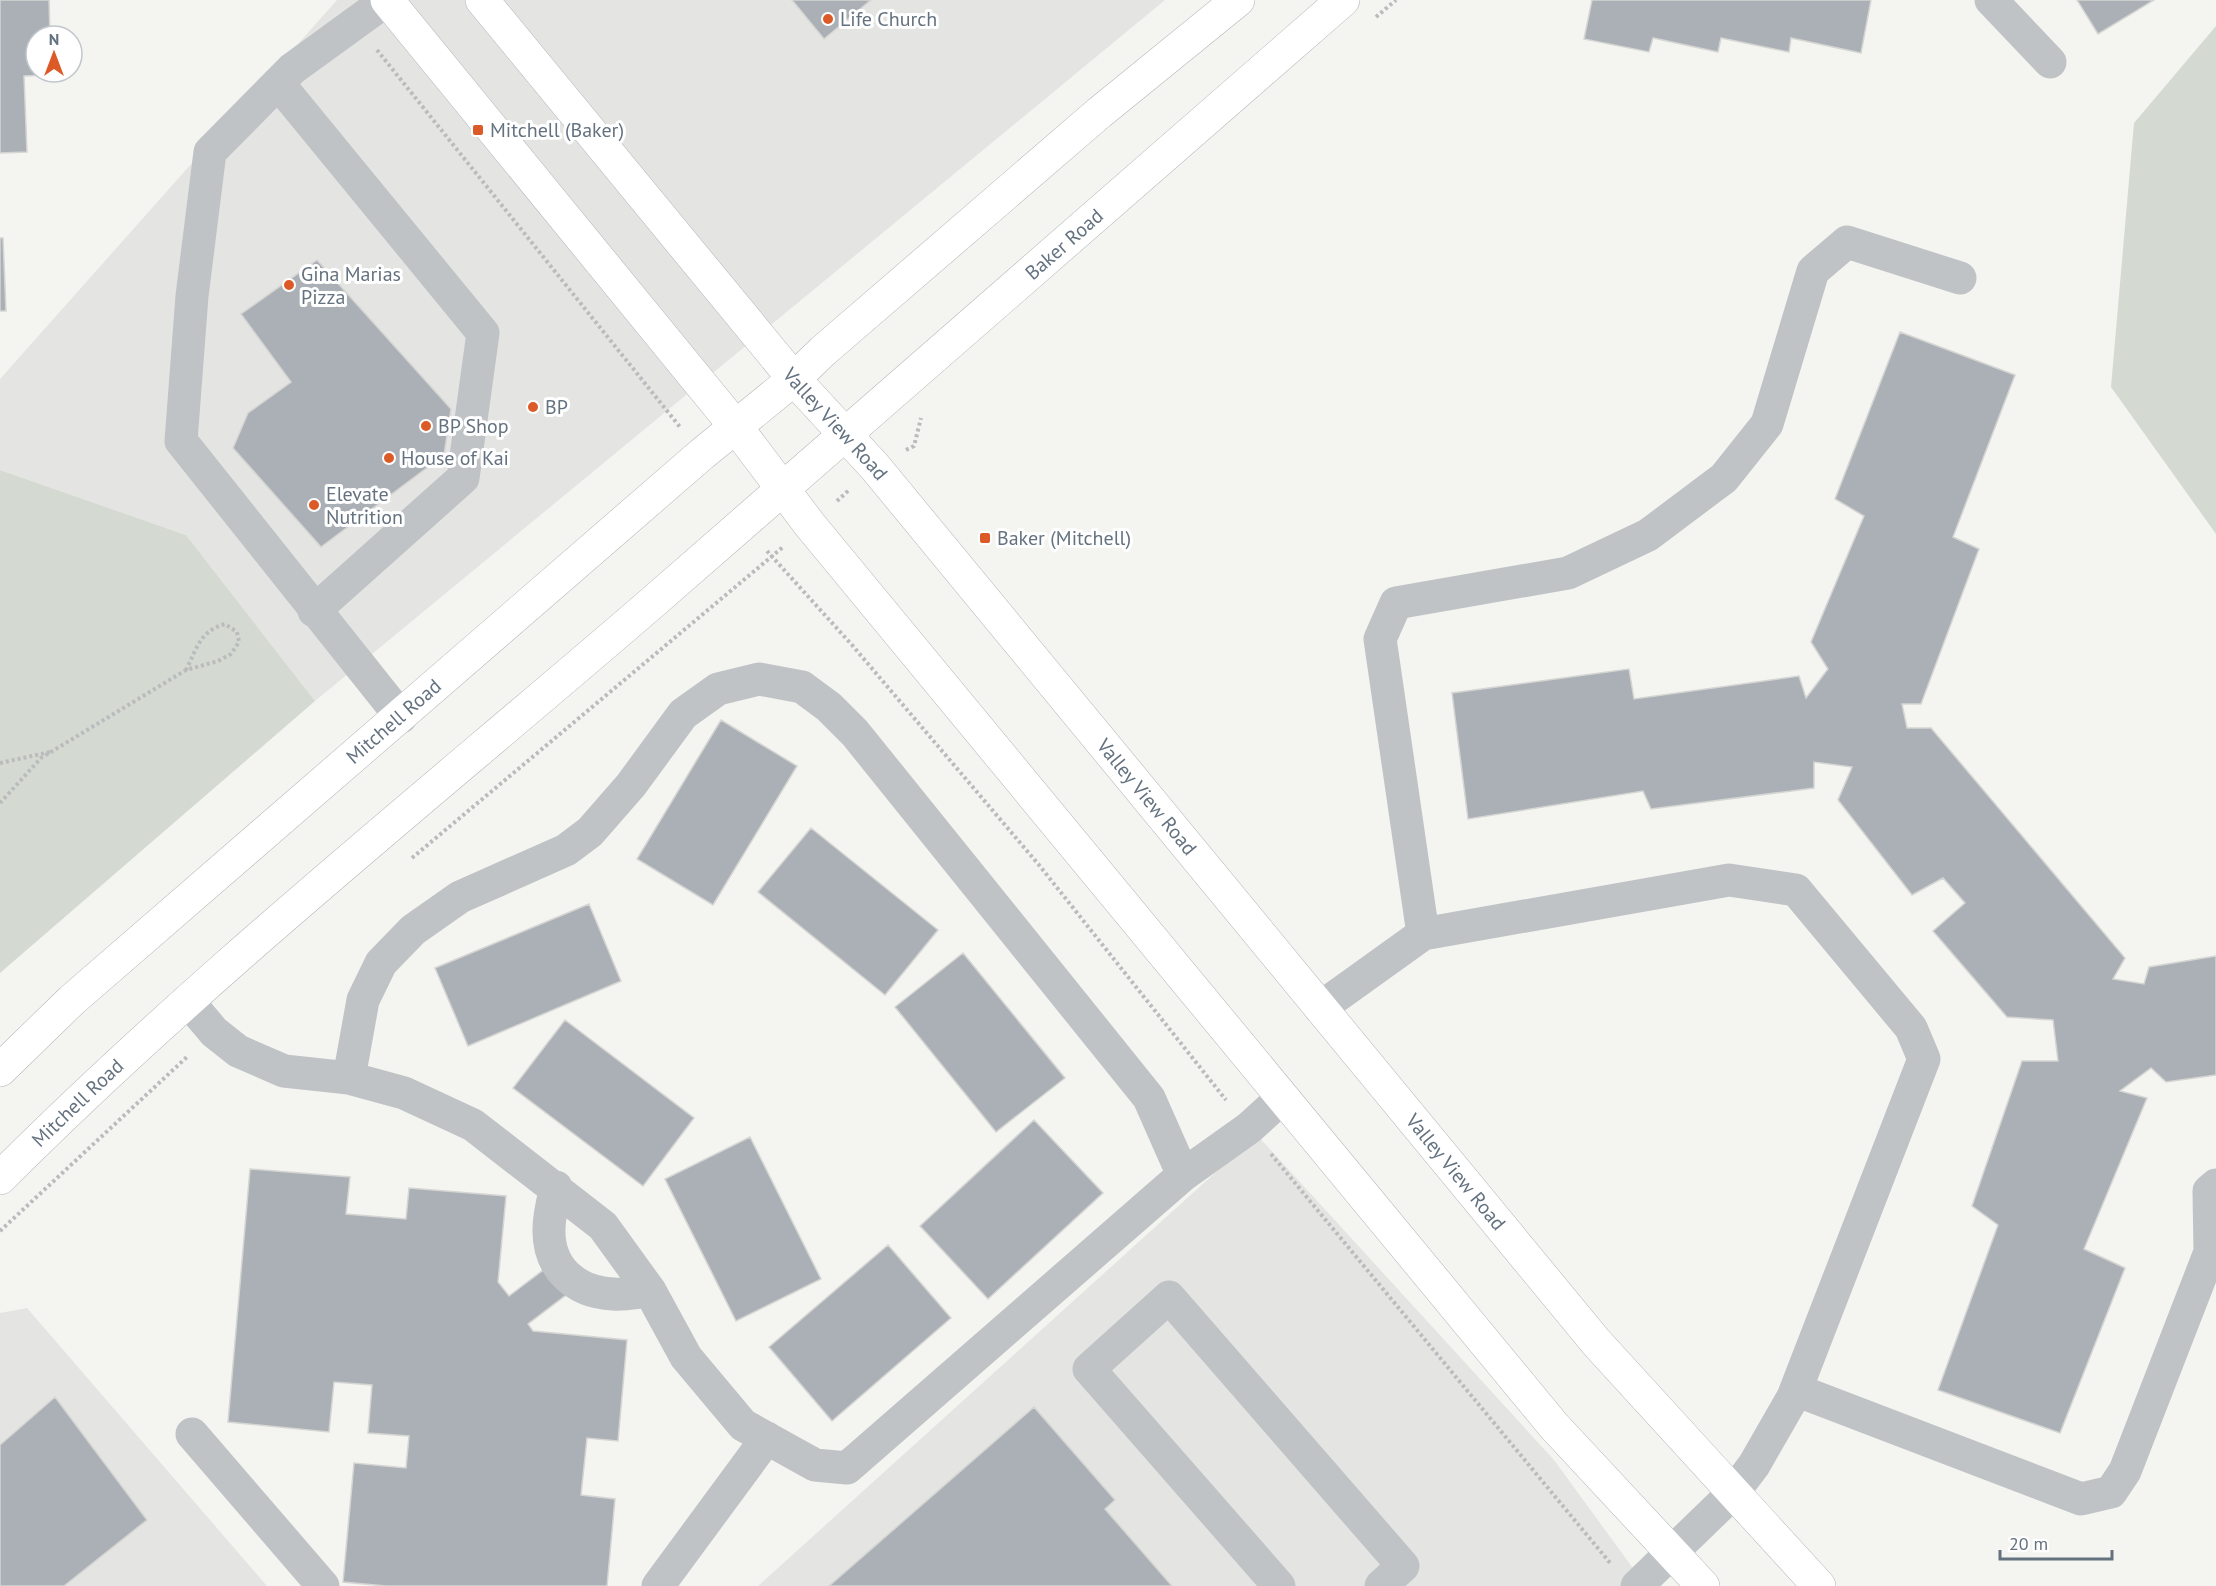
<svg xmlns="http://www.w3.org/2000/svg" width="2216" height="1586" font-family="'PT Sans',sans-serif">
	<rect width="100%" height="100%" fill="#f4f4f0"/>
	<path fill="#e4e5e3" d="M337,0H1165L315,701L186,535L0,470V379Z
		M1257,1135L1554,1460L1646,1586H758Z
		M27,1308L267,1586H0V1313Z"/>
	<path fill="#d4dad1" d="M2216,26V534L2111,387L2134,123Z
		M0,470L186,535L315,701L0,973Z"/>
	<path fill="#aab0b5" stroke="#d5d5d3" stroke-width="1.5" d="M0,0H49L50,36H36V72H51L52,75L24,76L27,152L0,153Z
		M792,0H871L824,39Z
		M1592,0H1871L1861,53L1791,38L1789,52L1721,38L1718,52L1653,38L1649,52L1584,39Z
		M2077,0H2154L2098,34Z
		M0,238H3L6,311H0Z
		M317,260L451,409L444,455L321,547L233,448L248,413L291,382L241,314Z
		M1900,332L2015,375L1953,537L1979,549L1921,704H1902L1907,728H1931L2125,958L2113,979L2144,984L2149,967L2216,956V1075L2166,1082L2151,1068L2120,1091L2147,1098L2084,1249L2125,1268L2060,1433L1938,1390L1998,1225L1972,1206L2022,1061H2058L2053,1020L2007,1017L1933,931L1965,903L1943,878L1912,895L1838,800L1852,767L1814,762V788L1651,809L1643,791L1468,819L1452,693L1629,669L1634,699L1799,676L1806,698L1828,669L1811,642L1864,516L1835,499Z
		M721,720L797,766L713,905L637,859Z
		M811,828L938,930L885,995L758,892Z
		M589,904L621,981L468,1046L435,968Z
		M963,953L1065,1078L996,1132L895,1007Z
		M565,1020L694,1118L643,1186L513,1088Z
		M1034,1120L1103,1193L988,1299L920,1226Z
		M750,1137L821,1279L736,1321L665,1179Z
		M250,1169L350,1177L346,1214L406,1219L409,1188L506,1196L498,1282L509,1296L546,1268L566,1295L528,1324L533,1331L627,1340L618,1441L587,1438L581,1495L615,1499L607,1586H386L343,1582L354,1463L406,1468L409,1436L368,1433L372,1385L334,1382L329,1432L228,1422Z
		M888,1245L951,1318L832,1421L769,1347Z
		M55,1397L147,1520L64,1586H0V1445Z
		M1034,1407L1115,1500L1105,1509L1172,1586H829Z"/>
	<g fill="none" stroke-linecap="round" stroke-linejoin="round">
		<defs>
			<g id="major">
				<path d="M387,0L736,427L810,525L1554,1426L1703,1586"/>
				<path id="s1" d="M482,0L794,379L875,467L1596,1342L1819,1586"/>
				<path id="s2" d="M0,1070L72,1000L702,454L794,379L823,351L1099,113L1238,0"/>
				<path id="s3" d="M0,1178C205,973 433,792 653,602C884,403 1113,201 1343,0"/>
			</g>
		</defs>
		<use href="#major" stroke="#b2b6ba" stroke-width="34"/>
		<path stroke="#b9bbbd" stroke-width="4" stroke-dasharray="3 3" stroke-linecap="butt" d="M1376,17L1396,0
			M377,50L680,427
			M906,450L914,446L921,418
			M837,501L849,490
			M767,551L852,645L1039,865L1226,1100
			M0,763L50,752
			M0,803L41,758L186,670L218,661L231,654L239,642L237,632L225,624C200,631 197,648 186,670
			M412,858L783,547
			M1271,1154L1611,1564
			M0,1231L188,1056"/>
		<path stroke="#bfc3c6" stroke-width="33" d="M387,0L292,69L210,152L192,296L181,441L401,717
			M1991,0L2050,62
			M278,83L483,333L463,478L314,611
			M1423,934L1380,639L1396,603L1568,573L1648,535L1724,478L1767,424L1813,271L1847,242L1960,278
			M188,1001L214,1032L238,1051L284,1071L349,1078L404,1093L473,1125L603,1226L650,1291L686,1357L743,1425L815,1465L847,1468L1183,1175L1249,1128L1282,1098
			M1320,1008L1423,934L1729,880L1796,890L1911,1028L1924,1059L1793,1397L1754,1465L1732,1494L1637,1586
			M349,1078L363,1000L381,963L413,930L460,897L566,850L590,832L631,785L683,714L718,689L759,679L802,687L829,707L855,733L1149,1098L1183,1175
			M556,1187C553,1200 549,1215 549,1229C548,1267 574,1292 613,1294C625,1295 638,1292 650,1291
			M1796,1390L2081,1499L2111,1492L2125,1471L2210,1252L2209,1191L2216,1185
			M192,1434L323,1586
			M658,1586L767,1438
			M1279,1586L1089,1369L1169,1297L1403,1566L1381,1586"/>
		<use href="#major" stroke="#fff" stroke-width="33"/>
	</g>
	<g fill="#dc5a27" stroke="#fff" stroke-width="2">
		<circle cx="828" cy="19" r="6"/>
		<rect x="472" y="124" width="12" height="12" rx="3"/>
		<circle cx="289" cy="285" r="6"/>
		<circle cx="533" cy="407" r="6"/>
		<circle cx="426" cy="426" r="6"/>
		<circle cx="389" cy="458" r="6"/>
		<circle cx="314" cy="505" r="6"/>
		<rect x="979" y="532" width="12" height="12" rx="3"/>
	</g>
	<g text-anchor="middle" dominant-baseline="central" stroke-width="6" stroke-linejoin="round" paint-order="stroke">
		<g font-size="20" fill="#647280" stroke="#fff" text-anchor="start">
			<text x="840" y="19">Life Church</text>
			<text x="490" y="130">Mitchell (Baker)</text>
			<text x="301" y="274">Gina Marias<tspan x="301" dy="23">Pizza</tspan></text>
			<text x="545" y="407">BP</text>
			<text x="438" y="426">BP Shop</text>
			<text x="401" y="458">House of Kai</text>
			<text x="326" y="494">Elevate<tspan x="326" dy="23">Nutrition</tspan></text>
			<text x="997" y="538">Baker (Mitchell)</text>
		</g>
		<g font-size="20" fill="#647280" stroke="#fff">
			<text stroke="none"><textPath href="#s3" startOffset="1416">Baker Road</textPath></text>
			<text stroke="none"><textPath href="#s1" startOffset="552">Valley View Road</textPath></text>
			<text stroke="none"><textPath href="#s2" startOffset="526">Mitchell Road</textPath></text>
			<text stroke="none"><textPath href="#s1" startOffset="1038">Valley View Road</textPath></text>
			<text stroke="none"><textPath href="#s3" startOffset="108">Mitchell Road</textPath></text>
			<text stroke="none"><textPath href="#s1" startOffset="1524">Valley View Road</textPath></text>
		</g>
	</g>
	<g transform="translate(54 54)"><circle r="28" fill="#ffffff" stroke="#c1c7cc" stroke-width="1.5"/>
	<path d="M0-4.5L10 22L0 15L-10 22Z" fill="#dc5a27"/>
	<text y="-9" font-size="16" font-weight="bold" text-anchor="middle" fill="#647280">N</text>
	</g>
	<path d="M2000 1550v9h112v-9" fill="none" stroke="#647280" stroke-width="3"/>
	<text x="2009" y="1550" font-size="18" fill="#647280" stroke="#ffffff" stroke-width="4.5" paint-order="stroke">20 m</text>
</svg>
